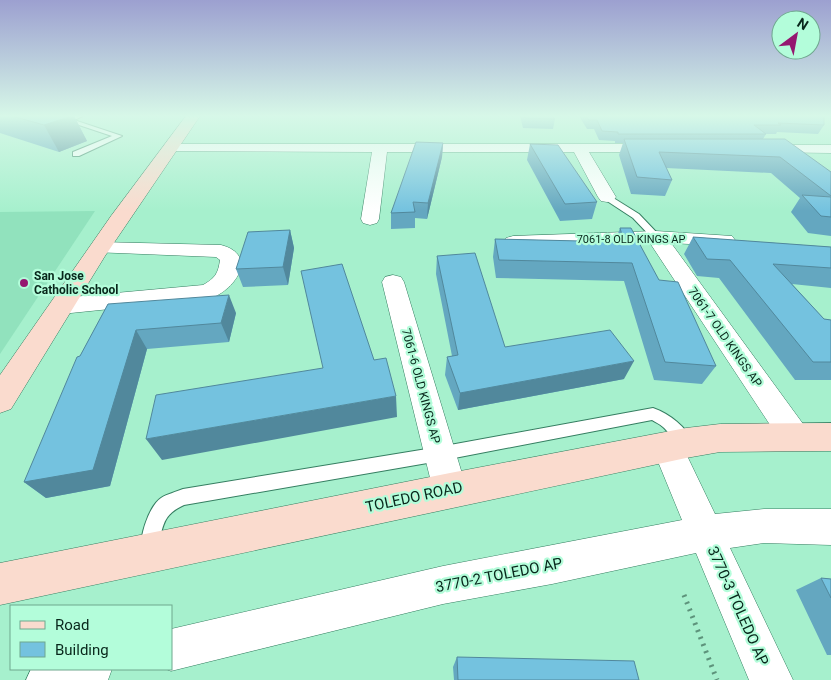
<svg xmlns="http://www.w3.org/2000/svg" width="831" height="680" font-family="Roboto,sans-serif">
	<rect width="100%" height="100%" fill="#a6f0cd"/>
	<path fill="#91e2bd" d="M95,211L0,354V212Z"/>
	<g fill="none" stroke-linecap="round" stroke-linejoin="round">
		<defs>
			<path id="lane" d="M75,116H83L74,120L122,136L79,156H73V152L112,136L64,120Z
				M607,194L639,214L659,235V239H653L633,218L604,199L603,197Z
				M653,408C670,414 686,427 694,443L691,448C677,453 672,434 663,427C660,424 655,422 652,420L439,461L184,505C158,517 165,530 155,553L149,556L143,553C137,541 149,506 161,498C167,494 176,492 183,489L439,447Z"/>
			<path id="street" d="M170,144H655L660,145L662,148L660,151L655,152H589L616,197L613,201L607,202L601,201L598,197L574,152H387L379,219L377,223L370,225L363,223L361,219L372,152L165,151L163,148L165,145Z
				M765,145H831V153L760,152L758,149L760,146Z
				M656,231L732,236L735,240L732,244L725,246L671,243L806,428L810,437L806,446L795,450L784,446L650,243L513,248L506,246L503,242L506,238L513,236Z
				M100,242L221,245C260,255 234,292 208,299L61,314L53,311L49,306L53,301L61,298L203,285C215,278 218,274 220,260L216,257L93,252L90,248L93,244Z
				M393,275L401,277L404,282L467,490L462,501L450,506L438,501L433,490L382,282L385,277Z
				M667,433L678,437L715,514L764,509H831V545L764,543L730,548L793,680H749L696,553L552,584L443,604L171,671L166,669H171V629L443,566L682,520L652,447L656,437Z
				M31,669H112L108,680H26Z"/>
			<path id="secondary" d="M186,116H200L105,256L11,409L0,413V375L111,216Z
				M831,423V451L720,452L686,458L0,605V563L450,473L686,428L720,424Z"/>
		</defs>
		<use href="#lane" stroke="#357e61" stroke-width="2"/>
		<use href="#street" stroke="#357e61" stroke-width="1"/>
		<use href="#secondary" stroke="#357e61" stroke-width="1"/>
		<path stroke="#5d937b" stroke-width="5" stroke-dasharray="2 5.5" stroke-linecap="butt" d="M684,595L717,680"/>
		<use href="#lane" fill="#fff" fill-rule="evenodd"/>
		<use href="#street" fill="#fff" fill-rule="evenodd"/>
		<use href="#secondary" fill="#fadbce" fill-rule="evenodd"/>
	</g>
	<path fill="#64a7c0" d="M0,116H74L87,141L59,152L0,133Z
		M520,116H552L555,119L553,129L523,128Z
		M579,116H824V125L818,134L777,132L776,134H766L763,139L831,172V236L808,233L791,212L800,198L771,173L666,168L672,180L665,196L631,194L619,155L623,143H615V141L599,140L594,129H587Z
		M443,143L442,157L427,219L415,218V228L391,229V213Z
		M530,144L597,202L592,219L560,221L527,160Z
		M620,228L659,280L716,366L702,384L654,380L624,281L496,278L493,257L495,239L615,242Z
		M290,230L294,248L288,285L243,287L236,269Z
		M693,237L831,247V288L792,284L824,319L831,320V380H795L719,278L697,276L684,254Z
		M437,256L505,347L624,379L458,410L445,375L447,357L452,356L436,274Z
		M108,304L236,313L229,342L147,349L110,486L46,498L24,482L80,356Z
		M821,578L831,579V655H827L796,590Z
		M457,657L639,680H454L453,667Z"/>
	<path fill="#51889c" d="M72,116H74L87,141L59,152L44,125Z
		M443,143L442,157L427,219L428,203Z
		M290,230L294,248L288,285L283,267Z
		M229,295L236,313L229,342L221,323Z
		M136,330L147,349L110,486L46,498L24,482Z
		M634,361L624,379L458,410L460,393Z
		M396,396L397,417L162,460L146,439Z"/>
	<path fill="#74c2df" stroke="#51889c" d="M12,116H72L44,125Z
		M524,116H552L555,119L525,118Z
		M586,116H824V125L778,123L781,125H754L766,134H618V132L602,131L597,120H589Z
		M624,139H785L831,172V196L780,157L659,152L672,180L637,177Z
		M416,142L443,143L428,203L413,202L415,212L391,213Z
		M530,144L558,145L597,202L565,204Z
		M802,195L831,197V217L821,216Z
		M620,228H631L659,280L678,282L716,366L665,362L632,263L499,260L495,239L624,242Z
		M290,230L283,267L236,269L248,232Z
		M693,237L831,247V268L773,264L824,319L831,320V362H813L730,260L707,259Z
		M475,253L505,347L610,330L634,361L460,393L447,357L458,355L437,256Z
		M342,264L374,360L386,358L396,396L146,439L156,395L323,368L301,271Z
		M229,295L221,323L136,330L93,470L24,482L77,357L80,356L108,304Z
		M821,578L831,579V598Z
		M457,657L634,661L639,680H458Z"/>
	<linearGradient id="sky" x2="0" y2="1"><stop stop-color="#9ca0d0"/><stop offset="0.55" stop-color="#d7f8e8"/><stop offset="1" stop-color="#d7f8e8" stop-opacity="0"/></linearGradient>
	<rect width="831" height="211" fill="url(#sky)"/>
	<circle fill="#951770" stroke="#b3fdda" stroke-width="2" cx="24" cy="283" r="5"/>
	<g text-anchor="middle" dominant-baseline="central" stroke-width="4.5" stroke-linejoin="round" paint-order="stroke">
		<g font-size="11" fill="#08271b" stroke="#b3fdda">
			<text x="631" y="239">7061-8 OLD KINGS AP</text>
		</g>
		<g font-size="12" font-weight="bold" fill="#08271b" stroke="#b3fdda" text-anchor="start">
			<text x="34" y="276">San Jose<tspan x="34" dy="14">Catholic School</tspan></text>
		</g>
		<g font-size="12" fill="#08271b" stroke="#b3fdda">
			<text transform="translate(725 337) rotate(55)">7061-7 OLD KINGS AP</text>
			<text transform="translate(421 386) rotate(75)">7061-6 OLD KINGS AP</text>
		</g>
		<g font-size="15" fill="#08271b" stroke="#b3fdda">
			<text transform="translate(414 497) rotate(-12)">TOLEDO ROAD</text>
			<text transform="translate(499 575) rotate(-11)">3770-2 TOLEDO AP</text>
			<text transform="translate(738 606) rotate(66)">3770-3 TOLEDO AP</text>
		</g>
	</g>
	<rect x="10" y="605" width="162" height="65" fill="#b3fdda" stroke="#6fa78e"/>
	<rect x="20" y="621" width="25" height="8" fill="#fadbce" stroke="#6fa78e"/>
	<text x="55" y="630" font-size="15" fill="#08271b">Road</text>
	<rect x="20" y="642" width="25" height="15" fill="#74c2df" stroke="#6fa78e"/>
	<text x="55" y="655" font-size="15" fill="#08271b">Building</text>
	<g transform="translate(796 35) rotate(32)"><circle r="24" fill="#b3fdda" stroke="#6fa78e"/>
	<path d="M0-4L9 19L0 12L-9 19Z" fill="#951770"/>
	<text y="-8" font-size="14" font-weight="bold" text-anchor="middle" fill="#08271b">N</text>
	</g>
</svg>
